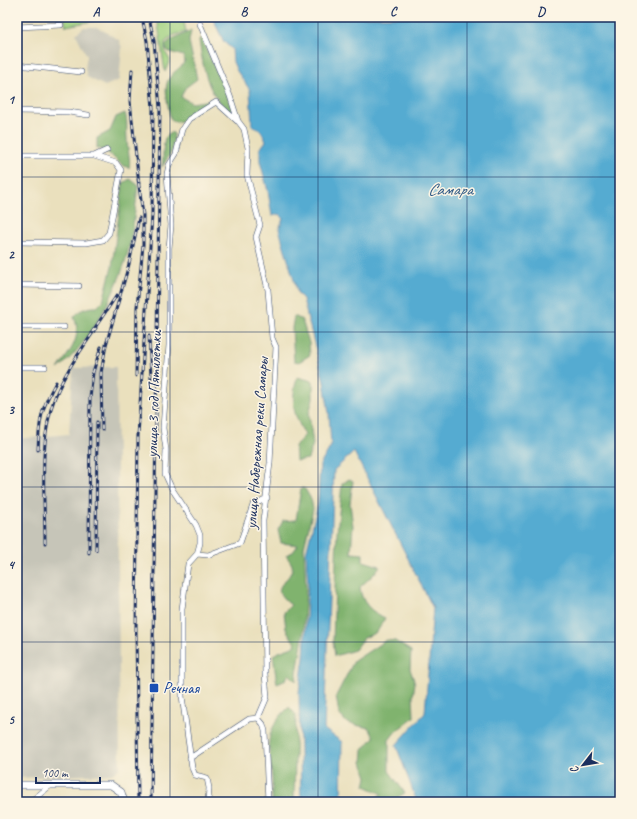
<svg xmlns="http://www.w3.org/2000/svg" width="637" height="819" font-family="Caveat,sans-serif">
	<rect width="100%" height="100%" fill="#fcf5e5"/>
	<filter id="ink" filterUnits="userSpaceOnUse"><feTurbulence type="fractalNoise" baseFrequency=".025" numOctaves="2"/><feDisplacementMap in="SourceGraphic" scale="8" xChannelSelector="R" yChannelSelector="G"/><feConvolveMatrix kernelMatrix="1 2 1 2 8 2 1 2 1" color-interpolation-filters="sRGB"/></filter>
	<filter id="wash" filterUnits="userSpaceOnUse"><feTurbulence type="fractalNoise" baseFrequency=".012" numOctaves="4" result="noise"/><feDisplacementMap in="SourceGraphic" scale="16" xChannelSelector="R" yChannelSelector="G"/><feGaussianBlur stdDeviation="0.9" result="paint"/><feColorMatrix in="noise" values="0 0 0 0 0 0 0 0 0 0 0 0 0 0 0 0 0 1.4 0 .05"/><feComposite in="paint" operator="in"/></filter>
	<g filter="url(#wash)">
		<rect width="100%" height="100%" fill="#eae0bd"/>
		<path fill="#c6c5b8" d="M84,27H97L119,40L122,48L119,80L105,86L87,77L85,69L87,56L76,34Z
			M116,367L120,768L112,774L17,778V439L69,434L73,368Z"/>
		<path fill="#a0d180" stroke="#5e806f" d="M64,17H114L66,26Z
			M157,17H183L186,32L174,35L165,42V52L170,60L165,72Z"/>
		<path fill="#80b36e" stroke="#4e7166" d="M191,30L189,41L197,79L185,88L181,97L192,103L210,100L182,121L175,122L170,118C169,106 162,87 170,77C174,71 181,68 185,61L183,56L167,51L165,45C176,34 180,38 191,30Z
			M201,37L226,92L234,113C207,100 203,66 199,40Z
			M125,113C128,122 126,129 127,139C127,150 131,158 129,168C115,163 113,152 97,148V138L110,131L116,117Z
			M172,132L174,134L172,151L162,167C164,156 162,150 165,138Z
			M130,179L138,185C136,204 134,223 130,243C122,283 91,343 58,369C69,352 83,338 74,317C81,309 86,307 97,307L103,301L112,267L123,183Z
			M294,316L302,320L309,343L310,355L299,362L294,361L292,328Z
			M297,377L313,381V398L309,414L313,444L308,459L296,461L295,446L305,435C292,412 291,402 297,377Z
			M349,479L353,481L350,504L353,526L351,553L363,554V561L380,566L374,574L360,587C361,602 371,612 385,618L377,632L364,638L355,650L335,656L333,642L337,532L342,484Z
			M301,488L305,489L311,499L313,509L304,547L306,590L303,635L296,681L289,674L286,679L277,684L273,655C281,650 288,650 296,645L286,629L284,612L291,605C266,586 289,584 292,569C294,565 288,559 286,555L293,552L298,545L281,543L278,530L283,521L296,520Z
			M386,640L395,641L411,651L410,669L415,683L413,696L414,717L396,731L389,740V771L405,793L389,802H374V799L382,794L365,786L367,777L362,762L363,750L374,737L369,728L347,723L339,714L336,696L354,661Z
			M289,707L296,715L294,802H272C271,794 273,785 272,777C269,743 262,734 289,707Z"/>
		<path fill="#54abd1" stroke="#386d98" d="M212,17H620V802H417L396,745L425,713L433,608L354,452L334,470L324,729L342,742L341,802H301L299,692L304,658L308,583L306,553L318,504L320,465L331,446L329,413L324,382L303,299L298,294L279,229L283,219L280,214L272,216L268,191L260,161V149L266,141L261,131L252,125L250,90L237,71L233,62L232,49L224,42Z"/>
	</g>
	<g filter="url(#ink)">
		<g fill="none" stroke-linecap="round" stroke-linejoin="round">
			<defs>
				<path id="street" d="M200,24L230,96L238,121L244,129L248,148L247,175L260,225L256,237L268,290L272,338L276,347L270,463L263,521L265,674L267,697L258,718L263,724L265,731L268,802
					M17,27L61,25
					M17,65L81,72
					M17,111L69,112L88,115
					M17,156H94L107,150
					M17,242L86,243L103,240L109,233L121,170L116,163L94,156
					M17,285L79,286
					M17,327H64
					M17,367H45
					M197,554L208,555L240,543L253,505L267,498
					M190,758L249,719L258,718
					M30,802L51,785
					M208,802L209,788L207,778L195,775L192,768L182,696V609L188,564L197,554L200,543V535L196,525L172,489L165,474L166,450L163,428L169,345V248L171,225L167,174L169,165L176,154L182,129L189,119L216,102L237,121"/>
				<path id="secondary" d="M17,785H111L121,792L124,802"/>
			</defs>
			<use href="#street" stroke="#3a4a6c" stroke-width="6"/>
			<use href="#secondary" stroke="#3a4a6c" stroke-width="8"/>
			<use href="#street" stroke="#fff" stroke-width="5"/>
			<use href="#secondary" stroke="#fff" stroke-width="7"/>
			<defs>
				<path id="rail" d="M149,17L154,41L160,108L151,802
					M132,70L130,101L139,184
					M92,332L117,295
					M149,336L151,378
					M136,376L137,307L143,245V215L138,179
					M102,430L101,373L106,345L129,264L139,218
					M38,450C39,420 41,409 56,382
					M45,543C45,497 38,440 55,397C65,372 81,350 96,328
					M96,550L97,422
					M89,553L90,398L93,372L101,347
					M138,802L136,629L138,436L152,215L153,108L147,41L142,17"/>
			</defs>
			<use href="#rail" stroke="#1b2f5e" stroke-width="3"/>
			<use href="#rail" stroke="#fcf5e5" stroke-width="1.5" stroke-dasharray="4.5" stroke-linecap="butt"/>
		</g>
	</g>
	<path fill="none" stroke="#1b2f5e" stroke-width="1" stroke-opacity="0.55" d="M170,17V802M318,17V802M467,17V802M17,177H620M17,332H620M17,487H620M17,642H620"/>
	<rect fill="#1a4fb4" stroke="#fcf5e5" stroke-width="1.5" x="149" y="683" width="10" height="10" rx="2"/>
	<g text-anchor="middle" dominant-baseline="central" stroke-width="3" stroke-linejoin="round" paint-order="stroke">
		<g font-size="16" fill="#1b2f5e" stroke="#fcf5e5">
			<text transform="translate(154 394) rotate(-88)">улица 3 год Пятилетки</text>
			<text transform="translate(257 443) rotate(-86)">улица Набережная реки Самары</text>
		</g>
		<g font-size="16" fill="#164399" stroke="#fcf5e5" text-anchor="start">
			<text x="163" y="688">Речная</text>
		</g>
		<g font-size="17" font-style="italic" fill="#2f5a86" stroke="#fcf5e5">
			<text x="450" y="189">Самара</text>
		</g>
	</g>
	<rect width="637" height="819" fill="none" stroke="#fcf5e5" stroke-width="44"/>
	<g transform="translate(583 765) rotate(239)" stroke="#fcf5e5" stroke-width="3" paint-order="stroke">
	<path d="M0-3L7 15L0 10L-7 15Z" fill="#1b2f5e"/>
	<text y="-6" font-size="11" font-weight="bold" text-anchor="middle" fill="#1b2f5e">С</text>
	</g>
	<path d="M36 777v6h64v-6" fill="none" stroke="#1b2f5e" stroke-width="2"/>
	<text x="42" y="777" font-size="12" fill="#1b2f5e" stroke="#fcf5e5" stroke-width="3" paint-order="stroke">100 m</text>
	<rect x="22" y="22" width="593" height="775" fill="none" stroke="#1b2f5e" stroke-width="1.5"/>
	<g font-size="13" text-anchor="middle" font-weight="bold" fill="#1b2f5e">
		<text x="96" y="16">A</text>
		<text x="244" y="16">B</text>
		<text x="393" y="16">C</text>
		<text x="541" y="16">D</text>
		<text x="11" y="104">1</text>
		<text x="11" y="259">2</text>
		<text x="11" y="414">3</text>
		<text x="11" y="569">4</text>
		<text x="11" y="724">5</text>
	</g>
</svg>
